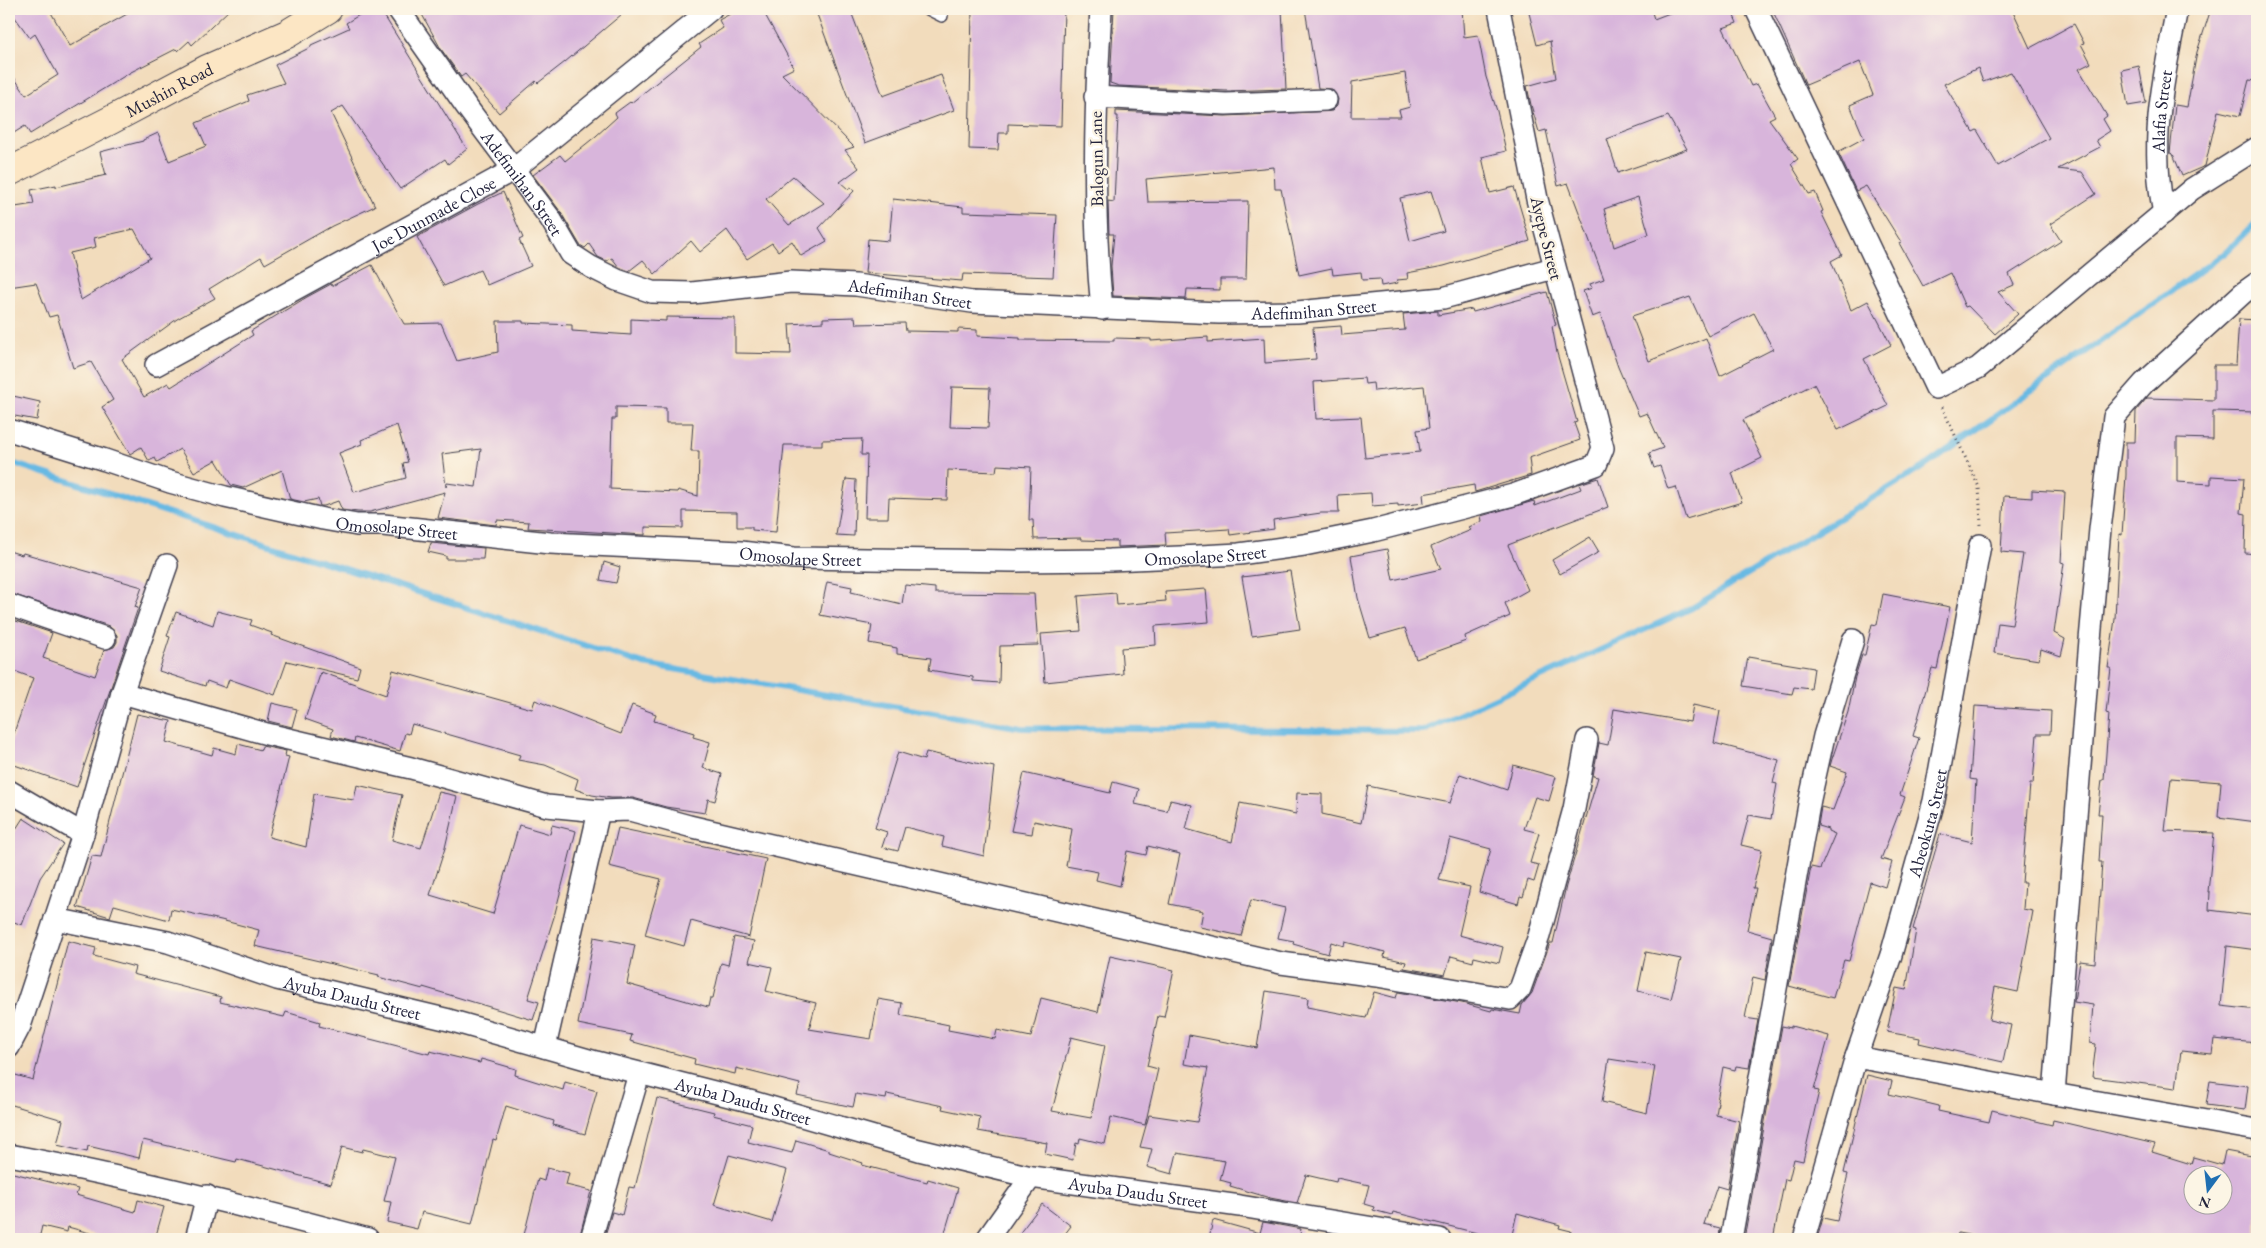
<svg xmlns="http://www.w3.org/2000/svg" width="2266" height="1248" font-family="'EB Garamond',serif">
	<rect width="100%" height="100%" fill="#fcf5e5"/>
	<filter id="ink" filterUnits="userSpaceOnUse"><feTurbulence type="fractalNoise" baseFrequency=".02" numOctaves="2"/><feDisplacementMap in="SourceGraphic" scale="10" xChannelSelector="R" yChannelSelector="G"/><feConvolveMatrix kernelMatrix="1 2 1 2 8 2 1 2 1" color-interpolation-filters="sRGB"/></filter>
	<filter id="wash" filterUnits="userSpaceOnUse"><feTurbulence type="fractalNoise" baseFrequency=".0096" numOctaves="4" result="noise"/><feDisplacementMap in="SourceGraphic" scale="20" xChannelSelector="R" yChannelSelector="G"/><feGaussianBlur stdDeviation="1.12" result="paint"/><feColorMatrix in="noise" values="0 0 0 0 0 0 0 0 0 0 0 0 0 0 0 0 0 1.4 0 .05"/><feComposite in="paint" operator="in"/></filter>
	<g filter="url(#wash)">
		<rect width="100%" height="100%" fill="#f2dcbc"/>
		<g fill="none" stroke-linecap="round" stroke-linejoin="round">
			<path stroke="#68b9e3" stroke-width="6" d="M9,462L644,664L1022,728L1423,731L1692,608L1925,466L2225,253L2257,222"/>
		</g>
		<g id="blocks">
			<path fill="#d8b5db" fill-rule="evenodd" d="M9,9H49L70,46L136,9H230L192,45L189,41L178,51L176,49L131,72L30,134L25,126L9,136V70L26,95L58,75L35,34L30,38Z
				M369,9H380L467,149L448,164L445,159L400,189L343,106L331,113L375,206L332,226L265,264L261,257L209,289L215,298L177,319L122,359L144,397L168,383L171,387L253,335L251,331L307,297L331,284L332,286L372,265L404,324L441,323L457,361L498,352L497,321H523V323L572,325V331L631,335V319L666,321V317L735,318V353L791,354L789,324L823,322V318L855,317L856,324L905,323L906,331L958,332V329L977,330V336L1020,338V340L1114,341V338L1151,339V341L1208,337V342L1264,338L1265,363L1316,359L1313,328L1341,326L1342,335L1405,330L1403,314L1438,311V315L1472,309L1473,312L1547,292L1556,325L1552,326L1557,353L1577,422L1574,423L1580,440L1529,458L1531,475L1475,492L1474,485L1423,494L1424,503L1398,506V504L1372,506L1371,493L1338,495L1339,513H1321L1273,520L1274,529L1230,535L1229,529L1165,533L1166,545L1117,547V541L1081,540V538L1034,539L1033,520H1029L1031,467L997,465L996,472L948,470L947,500L889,498L888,518H865L867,455H861L862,439L822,440V445H784L776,532L752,530V527H737V512L683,511V528L645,527V535L528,528L529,522L497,520L496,525L438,518L445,492L370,512H358L342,510L338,501L324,506H320L318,499L304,502L290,499L282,470L243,488L231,485L216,460L194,472L180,449L157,462L155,458L149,461L141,447L130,454L102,407L113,400L91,362L73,368L57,315L49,317L36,283L9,287V257L14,256L9,227V208L34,204L31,190L56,185V187L106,175L100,152L143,141V140L158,133L169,161L206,146L196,123L249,101L247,95L284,83L275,65L311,47V45L349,28L346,23ZM134,229L150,258L81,300L70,253L96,247L94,238ZM1364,378L1365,384L1373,383L1374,391L1424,386L1429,428L1417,430L1420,452L1365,458L1361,417L1316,419L1314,382ZM952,387L990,388L988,428L950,427ZM616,407L666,408V423H693L691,451H699L698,496L678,490L677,492L610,489L612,419H616ZM397,425L408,462L403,463L406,478L354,492L339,453L362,444L361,440ZM481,449L476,487L447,483L446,487L442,454Z
				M419,9H628L565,62L538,83L536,81L499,113L465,74L461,77L441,49Z
				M739,9H762L794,68L782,74L854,147L845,150L859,168L840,182L848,189L851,187L854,191L819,228L827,241L801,256L792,241L778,251L772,243L747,259L727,230L700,252L691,241L655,274L643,260L629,271L619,267L612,258L607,261L598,257L589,244L585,248L580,245L560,211L533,175L560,155L565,161L596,136L617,117L615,113L630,102L631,103L701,47L699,44L723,28L719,20ZM793,176L824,203L789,225L766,199Z
				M815,9H850L883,96L941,75L954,110L865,143Z
				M972,9H1064L1061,126L1008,124V133H999L998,150L969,149Z
				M1114,9H1282L1286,89L1226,91L1119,86L1110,83Z
				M1305,9H1462L1464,37L1478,35L1486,77L1497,111L1506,151L1482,157L1490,193L1514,187L1530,241L1444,266L1407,273L1408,279L1397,280L1398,283L1381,286L1380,279L1362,280L1361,272L1333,275L1332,268L1299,275L1281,189H1275L1274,167L1146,179L1148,202L1248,201L1246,279H1220V290L1187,289L1186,299L1113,296L1111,266L1114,234H1109L1108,201L1114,202L1118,116H1116V111L1225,116L1332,111L1337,106L1338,99L1332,89L1318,88ZM1405,73L1410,107L1399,110L1401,117H1351L1352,82ZM1431,191L1444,231L1410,241L1400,198Z
				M1528,9H1651L1654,19L1680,9H1731L1737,23L1723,28L1751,86L1757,84L1775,116L1769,119L1798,159L1791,164L1809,194L1815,192L1823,211L1821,212L1842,255L1831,261L1851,310L1868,301L1891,345L1864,359L1888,406L1838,430L1814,384L1743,420L1762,458L1732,473L1742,502L1686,519L1676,487L1668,489L1660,466L1654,468L1649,453L1663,448L1647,413L1639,416L1618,367L1600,314L1592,317L1583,291L1592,288L1590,284L1604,279L1568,183L1558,186L1546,130L1539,132L1531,105L1527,86L1556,78L1550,41L1537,45ZM1668,116L1687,149L1618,173L1607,139ZM1638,197L1649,234L1614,247L1604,209ZM1690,297L1708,336L1754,313L1773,349L1720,376L1706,338L1649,361L1632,316Z
				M1772,9H2012L2030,48L2074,24L2084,43L2081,44L2091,63L2079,69L2107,116L2103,119L2110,131L2096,140L2100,147L2058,169L2082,172L2096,194L2050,224L2061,241L2009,274L2014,285L1998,292L2018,314L1995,334L1968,306L1965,307L1950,273L1923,286L1899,243L1901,242L1866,186L1856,191L1838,152L1864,138L1850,105L1873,95L1860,62L1806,85ZM1978,68L1983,82L2011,72L2049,138L1998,166L1977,130L1973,132L1944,84Z
				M2211,9H2257V81L2249,80L2240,116L2218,111L2205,166L2182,176L2173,154L2170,153L2175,105L2187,107L2197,52Z
				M2139,66L2146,103L2128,106L2122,70Z
				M503,192L523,238L519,240L531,266L487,285L480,270L444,286L417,237L478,204Z
				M893,199L963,207V212L1057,215L1053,277L963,274L962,281L865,273L868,239L889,241Z
				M2239,319L2257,320V412L2213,411V439L2177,438V482L2211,484V476L2244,478L2241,513L2246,514L2245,553L2257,554V822L2218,817L2221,782L2171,778L2165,831L2214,833L2208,892H2210L2209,910L2257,916V950L2227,946L2221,1006L2257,1010V1043L2214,1039L2212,1054L2181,1051L2176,1088L2092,1077L2096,1044L2090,1043L2093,1005L2074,1002L2080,961L2095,963L2102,862H2099L2102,814H2098L2102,780H2104L2109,714L2106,713L2111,668H2108L2115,619L2119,534L2122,535L2126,475V442H2135L2136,411L2147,398L2214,400V365H2236Z
				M13,396L40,402L37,420L9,415Z
				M1598,478L1608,507L1508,545L1528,590L1505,603L1510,616L1465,636L1466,641L1416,659L1405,628L1370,638L1358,598L1351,556L1387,549L1393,580L1441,569L1431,547L1471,530L1469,527L1482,521L1481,516L1534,501L1535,506L1581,489L1579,484Z
				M846,479L856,480L854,536L836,535Z
				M2032,490L2065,492L2061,562L2064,563L2054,633L2065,639L2061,656L2041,649L2039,660L1994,653L1998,623L2012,625L2023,554L2001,552L2004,496L2032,498Z
				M1590,537L1599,552L1560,574L1552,560Z
				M431,543L484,548L483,559H446V556L428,552Z
				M9,551L22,555L23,553L142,587L135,607L138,608L77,787L9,763V747L33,678L9,669V632L13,620L52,633L43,658L95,676L104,650L114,647L117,642V635L109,626L9,593Z
				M604,562L620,567L616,583L600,580Z
				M1290,571L1300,629L1252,636L1242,577Z
				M827,582L852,587L851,592L902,604L905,585L935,588V593L1034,594L1038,645L1000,646L999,683L973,681V677L929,670L931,658L897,654V648L869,643L872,625L820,615Z
				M1206,589L1209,622L1155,626L1156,645L1121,648L1123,674L1045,682L1041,634L1081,631L1078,596L1116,593L1117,605L1166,601L1165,592Z
				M1883,594L1950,607L1937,669L1932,668L1913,736L1919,738L1900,795L1905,797L1881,859L1892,862L1885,887L1870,882L1849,961L1844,960L1833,998L1789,986L1811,867L1820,869L1835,834L1828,831V829L1818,826L1821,807L1833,810L1847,772L1830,766L1832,759L1848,712L1855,677L1862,655H1865L1872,624L1877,625Z
				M217,611L252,620L250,625L272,633L271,635L360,667L357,678L287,661L275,695L229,679L226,688L207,681L205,686L159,671L170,637L167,636L176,612L213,625Z
				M1748,657L1814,668L1811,689L1794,687L1792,694L1743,686Z
				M393,670L532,709L535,700L621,734L632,705L656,714L654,721L694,733L693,737L710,742L703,768L722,774L715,801L708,799L705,813L666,807L633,798H611L592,795L575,789L578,779L545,765L518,760L520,755L412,724L409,734L405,733L400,751L355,738L354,742L331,736L333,729L305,719L321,672L386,695Z
				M272,703L297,709L292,727L268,721Z
				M1693,705L1720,711L1714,743L1779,760L1773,783L1777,784L1771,819L1749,815L1741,845L1762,850L1753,888H1756L1747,930L1772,937L1765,980L1753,977L1745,1018L1758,1020L1749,1068L1736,1066L1735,1070L1723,1067L1717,1101L1718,1102L1716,1115L1739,1121L1727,1189L1717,1186L1704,1224L1720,1228L1719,1239H1569L1571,1231L1559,1228L1560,1225L1517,1213L1511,1239H1501L1393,1212L1392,1215L1373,1210L1374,1207L1364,1204L1369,1185L1337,1178L1336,1182L1306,1175L1297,1203L1270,1198L1230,1186L1231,1183L1220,1180L1225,1161L1177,1153L1172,1174L1147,1167L1152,1149L1140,1147L1149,1115L1197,1122L1208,1068L1184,1064L1189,1035L1257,1048L1266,991L1308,998L1307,1007L1366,1018L1374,992L1396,998L1398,992L1462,1003L1491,1011L1492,1009L1520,1014L1522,1005L1532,993L1550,943H1553L1566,886L1598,777L1593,776L1599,743L1608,745L1614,709L1690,722ZM1646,952L1681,959L1671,999L1638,991ZM1609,1059L1655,1066L1647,1113L1602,1102Z
				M1975,706L2051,711L2050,734H2037L2033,784H2030L2022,883H2025L2023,909L2033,911L2018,992L1995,987L1989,1020L2011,1025L2003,1062L1919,1043L1920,1038L1887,1032L1896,988L1906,990L1916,930L1913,929L1940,834L1972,842L1976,780L1970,779Z
				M137,714L171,721L166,742L212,755L214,748L236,754L238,744L261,750L262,746L286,751L285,756L289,757L269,837L306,847L314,794L354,800L357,785L402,795L392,840L421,848L439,792L457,796L445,848L430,895L493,914L519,825L550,834L552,825L576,831L554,917L528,999L539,1002L533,1020L423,987V989L378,977L379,975L255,946L259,930L221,920L171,909L169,920L114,905L110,917L77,907L92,856L101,857Z
				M898,752L924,760L926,752L994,767L984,856L942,846L944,837L905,827L898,851L882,847L887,832L875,828Z
				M1513,765L1556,777L1549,801L1535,797L1524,829L1539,833L1530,863L1539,865L1534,882L1528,880L1523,897L1520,896L1518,904L1479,892L1491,849L1450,838L1439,880L1470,887L1459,935L1503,947L1499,963L1474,957L1473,962L1451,956L1445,975L1404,968L1406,962L1384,957L1385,952L1345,942L1344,946L1331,942L1328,954L1293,944L1294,941L1278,938L1285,908L1251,900L1241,936L1200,927L1203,911L1169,904L1180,854L1148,846L1146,855L1127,851L1120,886L1096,880L1098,872L1066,866L1072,829L1034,821L1032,834L1011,831L1024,773L1110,793L1113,782L1139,789L1135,804L1167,811L1170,800L1192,805L1186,829L1232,842L1240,803L1296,814L1297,793L1322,794V814L1361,823L1368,786L1450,803L1460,774L1507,790Z
				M23,818L63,844L40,878L22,925L9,920V840Z
				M618,828L766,859L749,937L691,921L684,946L645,935L661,879L609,866Z
				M594,937L635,945L627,984L708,1007L710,998H713L721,963L728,965L734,937L754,941L749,962L772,967L766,991L816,1003L809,1029L871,1039L878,999L902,1003L900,1015L949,1025L948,1030L995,1039L997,1030L1031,1037L1041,998L1098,1012L1110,956L1174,970L1164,1017L1158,1016L1147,1066L1158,1069L1145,1125L1111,1117L1105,1144L1080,1138L1079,1144L1076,1143L1073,1160L1045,1154L1047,1143L978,1131L980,1117L942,1109L943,1106L887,1094L886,1099L856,1094L853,1107L797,1095L800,1084L736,1068L735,1074L694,1064L695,1059L630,1041L632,1035L578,1024ZM1071,1037L1105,1045L1091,1118L1052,1111Z
				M68,941L96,948L94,956L135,967L133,974L221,997L220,1002L284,1017L286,1012L320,1022L319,1026L429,1054L430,1051L480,1063L481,1059L516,1069L515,1075L563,1090L565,1082L597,1091L585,1134L553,1125L554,1121L506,1106L496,1141L493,1140L472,1224L422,1212L417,1229L387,1222L391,1202L384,1201L395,1157L363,1149L362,1152L342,1147L331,1184L237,1159L236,1162L143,1140L139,1158L88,1146L87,1152L57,1145L63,1120L9,1104V1087L12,1074L33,1080Z
				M1782,1026L1791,1028V1026L1829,1036L1814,1090L1819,1091L1803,1161L1794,1159L1789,1180L1785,1179L1773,1239H1744Z
				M1867,1075L1892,1081L1889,1094L1939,1106L1938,1111L1989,1122L1992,1110L2052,1125L2053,1120L2155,1144L2152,1152L2191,1164L2193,1157L2222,1165L2225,1151L2257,1157V1239H1990L1958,1233L1956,1239H1817L1823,1218L1837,1221L1848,1174L1844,1173ZM2194,1176H2224V1206H2194Z
				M2210,1081L2248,1086L2245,1110L2206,1105Z
				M657,1098L714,1112L713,1115L752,1125L748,1142L792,1153L796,1140L829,1150V1152L863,1163L862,1165L927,1182L928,1179L958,1188L943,1239H604L612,1212L622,1215L629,1187L635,1188ZM729,1155L787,1170L772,1222L714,1205Z
				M547,1168L569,1173L566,1185L591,1191L579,1239H523L538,1179L544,1181Z
				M9,1172L78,1189L76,1195L135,1212L138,1200L164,1207L155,1239H111L68,1227L67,1232L42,1226L39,1239H9Z
				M1042,1204L1071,1226L1061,1239H1015Z
				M1213,1220L1260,1233L1263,1222L1301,1229L1299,1239H1209Z"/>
		</g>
	</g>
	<g filter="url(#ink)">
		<use href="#blocks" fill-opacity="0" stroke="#413e4e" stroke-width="1"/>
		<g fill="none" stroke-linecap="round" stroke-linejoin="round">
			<defs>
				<path id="lane" d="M928,9L942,16"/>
				<g id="street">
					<path id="s1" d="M398,9L466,106L550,218L571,254L591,267L617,280L652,292L692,293L791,282L856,285L972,302L1219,313L1297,312L1443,298L1554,268"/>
					<path d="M1101,9C1095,109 1092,210 1102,309"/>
					<path d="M1756,9L1936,388L1978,368L2192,189L2257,148"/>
					<path d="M1095,97L1226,104L1326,100"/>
					<path id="s2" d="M2164,213C2149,141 2163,80 2177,9"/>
					<path id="s3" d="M156,365L513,170L711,9"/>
					<path id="s4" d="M9,430L105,460L170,482L225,497L323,519L357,525H383L550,543L741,552L794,558L1015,561L1110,560L1180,557L1239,554L1304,545L1373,531L1513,495L1596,465L1603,448L1537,199L1499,9"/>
					<path d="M9,605L105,638"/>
					<path d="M122,693L267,734L411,768L547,806L599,811L630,810L689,826L1281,963L1377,976L1510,999L1520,989L1539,936L1574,809L1587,740"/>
					<path d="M9,791L83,834"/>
					<path id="s5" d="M55,919L168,942L277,979L449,1020L596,1062L753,1102L919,1150L1031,1177L1240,1206L1440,1239"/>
					<path d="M9,1047L20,1026L83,834L122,693L167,565"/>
					<path d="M545,1047L599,811"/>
					<path d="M1856,1057L2054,1094L2090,640L2100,529L2114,417L2144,383L2243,293L2257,283"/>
					<path d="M2054,1094L2257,1130"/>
					<path d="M9,1155C130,1177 249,1207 368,1239"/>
					<path d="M196,1239L207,1196"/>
					<path d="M591,1239L639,1074"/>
					<path d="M987,1239L1031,1177"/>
					<path d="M1731,1239L1810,799L1824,736L1853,640"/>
					<path id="s6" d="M1804,1239L1856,1057L1891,955L1934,801L1980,545"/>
				</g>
				<g id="secondary">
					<path id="s7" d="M9,172L111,120L207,69L287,34L328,9"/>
				</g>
			</defs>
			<use href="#lane" stroke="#413e4e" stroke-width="14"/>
			<use href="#street" stroke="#413e4e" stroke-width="24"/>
			<use href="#secondary" stroke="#413e4e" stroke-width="30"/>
			<path stroke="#413e4e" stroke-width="3" stroke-dasharray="1 4" stroke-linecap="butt" d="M1942,407L1979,487L1981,525"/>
			<use href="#lane" stroke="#fff" stroke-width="11"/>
			<use href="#street" stroke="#fff" stroke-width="21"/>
			<use href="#secondary" stroke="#fce6c4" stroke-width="28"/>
		</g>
	</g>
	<g text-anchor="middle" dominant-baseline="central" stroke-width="5" stroke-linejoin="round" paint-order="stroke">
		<g font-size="18" fill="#22223b" stroke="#fcf5e5">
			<text stroke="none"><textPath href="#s7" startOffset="180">Mushin Road</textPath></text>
			<text stroke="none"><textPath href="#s2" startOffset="102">Alafia Street</textPath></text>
			<text transform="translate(1096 159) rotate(-91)">Balogun Lane</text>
			<text stroke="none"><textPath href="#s1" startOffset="214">Adefimihan Street</textPath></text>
			<text stroke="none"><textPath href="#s3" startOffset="316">Joe Dunmade Close</textPath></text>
			<text transform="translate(1547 238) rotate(76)">Ayepe Street</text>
			<text stroke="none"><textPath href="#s1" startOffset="649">Adefimihan Street</textPath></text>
			<text stroke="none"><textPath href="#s1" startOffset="1054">Adefimihan Street</textPath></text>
			<text stroke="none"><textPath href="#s4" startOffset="401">Omosolape Street</textPath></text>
			<text stroke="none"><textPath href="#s4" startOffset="1211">Omosolape Street</textPath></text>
			<text stroke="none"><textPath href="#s4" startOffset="806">Omosolape Street</textPath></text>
			<text stroke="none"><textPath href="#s6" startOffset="434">Abeokuta Street</textPath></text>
			<text stroke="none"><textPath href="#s5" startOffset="308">Ayuba Daudu Street</textPath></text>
			<text stroke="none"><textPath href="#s5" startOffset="712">Ayuba Daudu Street</textPath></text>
			<text stroke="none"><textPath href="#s5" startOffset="1118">Ayuba Daudu Street</textPath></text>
		</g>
	</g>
	<rect width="2266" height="1248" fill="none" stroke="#fcf5e5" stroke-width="30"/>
	<g transform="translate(2208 1190) rotate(195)"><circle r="24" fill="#fcf5e5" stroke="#a5a1a1"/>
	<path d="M0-4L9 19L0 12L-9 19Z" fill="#1f6fb2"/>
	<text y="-8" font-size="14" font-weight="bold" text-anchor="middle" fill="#22223b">N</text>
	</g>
</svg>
